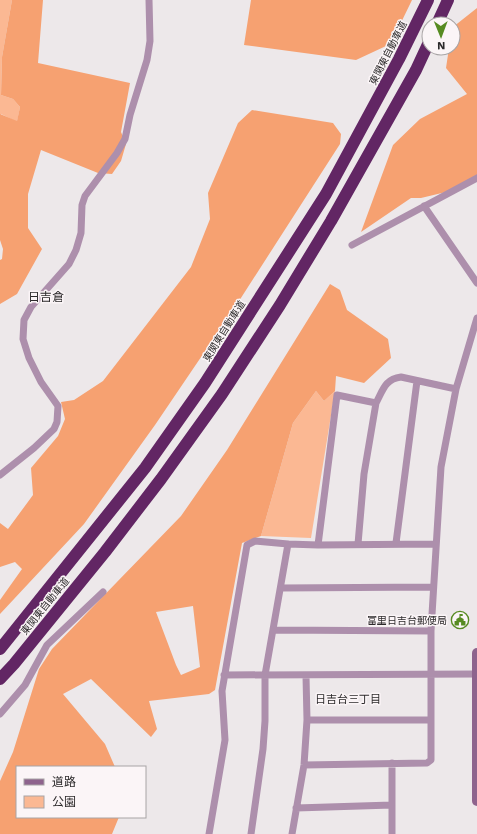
<svg xmlns="http://www.w3.org/2000/svg" width="477" height="834" font-family="'Work Sans','Noto Sans JP',sans-serif">
	<rect width="100%" height="100%" fill="#ede8ea"/>
	<path fill="#fbb893" d="M0,0H12L2,57L1,95L13,99L20,107L17,122L1,114L0,118Z
		M316,391L324,401L335,391L311,538L261,536L293,423Z"/>
	<path fill="#f6a171" fill-rule="evenodd" d="M12,0H43L38,63L130,83L121,132L126,144L121,161L112,174L98,173L41,150L28,194V228L42,249L17,294L0,304V260L2,259L3,249L0,240V114L17,121L20,107L13,99L1,95L2,57Z
		M251,0H412L395,35L386,46L356,60L244,45Z
		M477,8V175L446,192L421,198H411L361,232L393,145L420,119L467,94L446,68L449,48H453V27Z
		M252,110L333,123L341,134L340,144L239,301L155,425L84,524L0,614V600L22,569L15,562L0,567V523L8,529L33,495L31,468L58,436L65,419L61,402L74,400L103,381L191,267L210,219L208,193L238,123Z
		M330,284L340,290L347,310L388,339L391,358L364,383L336,376L335,391L324,401L316,391L293,423L261,536L242,543L215,690L209,694L149,701L157,729L151,737L91,679L63,694L105,744L115,767H17V817H119L112,834H0V781L13,752L39,669L52,649L181,516L227,450ZM193,606L200,667L181,675L176,665L156,612Z"/>
	<g fill="none" stroke-linecap="round" stroke-linejoin="round">
		<path stroke="#ad8fac" stroke-width="7" d="M424,206L477,283
			M352,245L477,178
			M0,475L34,448L54,429L57,422L58,406L41,382L29,358L23,339L24,320L31,307L69,264L76,250L81,233L82,205L85,196L117,153L125,139L130,115L147,60L150,41L149,0
			M396,543L417,381
			M358,544L364,474L376,403
			M318,545L337,395L376,403C383,390 385,379 401,377L456,389
			M281,588L433,587
			M274,630L431,631
			M224,675L477,674
			M0,714L25,685L47,645L103,592
			M307,720H431
			M304,765L427,763L431,760V631L441,467L456,389L477,318
			M296,808L392,805
			M209,834L225,740L222,691L247,545L255,541L288,544L318,545L435,544
			M251,834L263,749L265,721V675L288,544
			M292,834L304,765L307,720L306,676
			M392,834V763"/>
		<path stroke="#8e638d" stroke-width="10" d="M477,653V801"/>
		<path stroke="#622664" stroke-width="12" d="M437,24L448,0
			M0,649L145,468L205,383L326,194L399,59L428,0
			M0,679L14,664L105,552L161,479L222,394L280,305L331,221L416,70L429,42"/>
	</g>
	<defs>
		<symbol id="civic-ring" viewBox="-11 -11 22 22"><circle r="9.5" fill="#fbf5f7" stroke="#578b22" stroke-width="1.5"/><path d="M-.6-6.5H3V-4.5H.6V-3L4-1V1h2V6H-6V1h2V-1L-.6-3ZM-1.2 2.5V6h2.4V2.5Z" fill="#578b22"/></symbol>
	</defs>
	<g fill-rule="evenodd">
		<use href="#civic-ring" x="450" y="610" width="20" height="20"/>
	</g>
	<g text-anchor="middle" dominant-baseline="central" stroke-width="3" stroke-linejoin="round" paint-order="stroke">
		<g font-size="10" fill="#2c2a2b" stroke="#fbf5f7">
			<text transform="translate(388 53) rotate(-63)">東関東自動車道</text>
			<text transform="translate(224 331) rotate(-58)">東関東自動車道</text>
			<text transform="translate(45 606) rotate(-51)">東関東自動車道</text>
		</g>
		<g font-size="10" fill="#2c2a2b" stroke="#fbf5f7" text-anchor="end">
			<text x="447" y="620">富里日吉台郵便局</text>
		</g>
		<g font-size="11" fill="#2c2a2b" stroke="#fbf5f7">
			<text x="348" y="699">日吉台三丁目</text>
		</g>
		<g font-size="12" fill="#2c2a2b" stroke="#fbf5f7">
			<text x="46" y="297">日吉倉</text>
		</g>
	</g>
	<rect x="16" y="766" width="130" height="52" fill="#fbf5f7" stroke="#a8a4a5"/>
	<rect x="24" y="779" width="20" height="6" fill="#8e638d" stroke="#a8a4a5"/>
	<text x="52" y="786" font-size="12" fill="#2c2a2b">道路</text>
	<rect x="24" y="796" width="20" height="12" fill="#fbb893" stroke="#a8a4a5"/>
	<text x="52" y="806" font-size="12" fill="#2c2a2b">公園</text>
	<g transform="translate(441 36) rotate(179)"><circle r="19" fill="#fbf5f7" stroke="#a8a4a5"/>
	<path d="M0-3L7 15L0 10L-7 15Z" fill="#578b22"/>
	<text y="-6" font-size="11" font-weight="bold" text-anchor="middle" fill="#2c2a2b">N</text>
	</g>
</svg>
